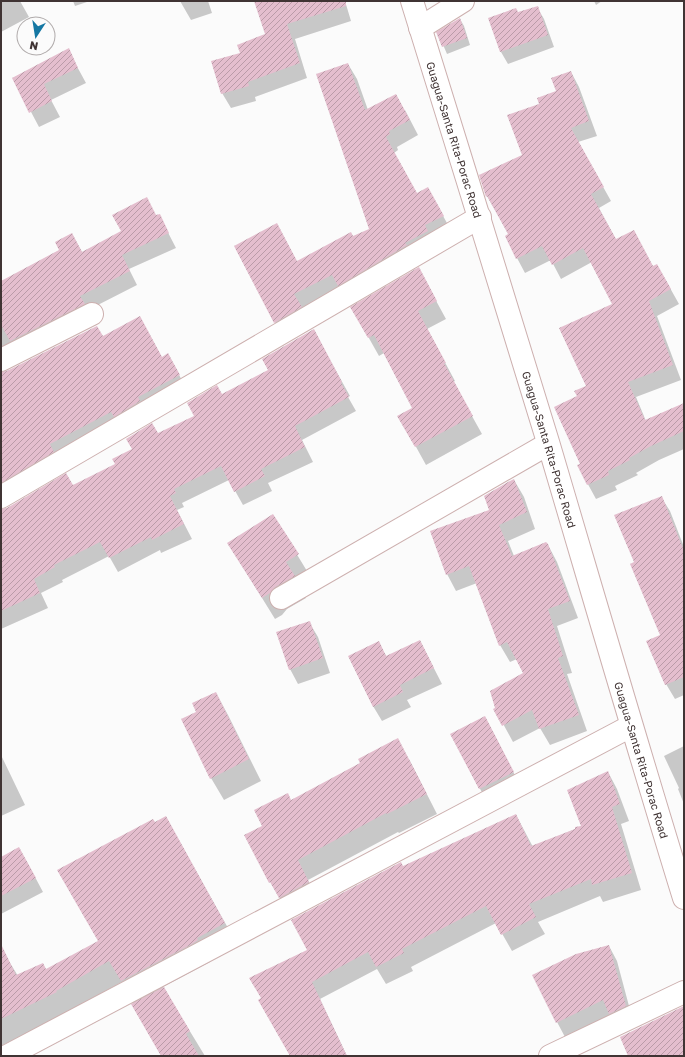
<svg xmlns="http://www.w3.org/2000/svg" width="685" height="1057" font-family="'Golos Text',sans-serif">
	<defs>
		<pattern id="building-hatch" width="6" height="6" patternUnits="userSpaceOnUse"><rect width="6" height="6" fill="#e4bece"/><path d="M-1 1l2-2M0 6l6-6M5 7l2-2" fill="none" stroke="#ba9ba8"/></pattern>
	</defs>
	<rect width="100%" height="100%" fill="#fbfbfb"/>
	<path fill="#0003" d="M1,1H20L29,17L1,32Z
		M73,1H90L75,6Z
		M180,1H208L212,13L191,20Z
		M255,1H345L351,21L295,39L307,78L255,97L256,101L231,108L222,93L241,53L266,35Z
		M594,1H602L596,5Z
		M537,7L544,19L554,47L508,64L501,52L489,19L518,13Z
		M460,19L464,26L470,45L447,54L438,33Z
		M68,50L86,83L51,100L60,117L39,127L13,78Z
		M348,64L357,79L368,110H405L418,135L397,147L398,150L394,153L417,194L428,189L452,232L283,338L275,323L298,262L370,230Z
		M571,72L579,87L597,136L578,142L611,201L599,208L616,240L634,231L653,267L665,279L679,304L657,316L681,380L636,397L646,421L684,404V449L659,460L636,473L638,475L615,486L617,490L596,499L578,466L581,465L578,397L587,386L614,304L592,262L561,279L551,260L525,273L517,258L509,235L496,210H495L487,196L523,155L541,104L557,91Z
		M159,215L176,248L129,269L137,285L88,310L1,366V282L60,250L72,234L82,252Z
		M428,286L446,319L427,329L455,381L453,382L482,434L426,465L399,416L414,408L384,353L379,356L352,308Z
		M103,337L162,358L176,369L187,390L1,502V373Z
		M321,344L350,396L348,397L356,411L302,440L313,462L268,483L272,491L243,505L229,480L182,503L184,507L177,510L192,539L161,553L160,550L118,572L109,556L62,580L63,582L41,593L48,608L1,629V510L72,486L116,465L133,449L158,435L196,417L221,395Z
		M514,480L524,497L535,529L508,541L514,556L548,545L557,562L578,618L557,626L572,673L567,674L587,731L550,745L540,728L513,742L495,709L524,674L517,659L510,662L500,645L477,583L456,591L447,574L490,510Z
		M661,497L670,511L684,547V695L675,699L666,684L661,636L635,563Z
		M273,515L310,576L298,584L306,598L287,609L282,615L275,619L241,564Z
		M309,622L318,637L330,673L298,684L290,669Z
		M420,641L442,684L407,700L411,707L382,721L373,706L378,643L387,657Z
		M216,693L228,715L261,781L224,800L211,778L198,712Z
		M493,732L521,787L488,804L452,735Z
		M684,746V804L678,789L679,788L664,756Z
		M1,755L25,805L1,816Z
		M409,759L437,814L399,833L398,832L308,880L319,902H282L246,836L264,826L291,801L361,763Z
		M608,772L617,789L629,821L621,824L641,890L603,902L600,896L538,922L545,934L512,951L496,923L411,967L413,971L386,984L377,969L320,999L347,1056H291L309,950L403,867L516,815L533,847L582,826Z
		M178,839L237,944L208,959L210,962L163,987L205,1056H162L122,982L67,1012L68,1013L1,1046V954L4,953L18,976L46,971L99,941Z
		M1,858L27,862L43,892L1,914Z
		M609,946L617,961L633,1021L565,1037L557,1022Z"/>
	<path fill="url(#building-hatch)" d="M254,1H346V6L287,24L300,63L248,82L249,86L221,94L211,61L240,53L237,45L265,34Z
		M538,6L548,35L500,52L488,18L516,8L518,12Z
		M460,18L467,38L442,47L436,32Z
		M69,48L78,68L44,84L52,101L29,113L12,78Z
		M348,63L365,110L396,94L410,120L389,131L390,134L386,137L417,193L428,187L444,216L425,225L428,231L405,243L407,245L338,286L332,275L294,294L302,307L274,323L234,246L277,223L297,261L351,232L353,236L369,229L316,74Z
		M571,71L589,121L571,128L604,187L591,194L616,239L634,230L653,266L657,264L671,289L649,301L673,365L628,382L645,420L684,403V431L651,446L629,458L630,460L608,471L609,475L587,485L577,465L580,464L554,407L577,396L574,391L586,386L559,328L612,304L583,248L552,265L542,246L516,259L505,236L508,234L487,196L486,197L479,175L522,155L507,115L539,104L537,98L556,91L551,78Z
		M147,197L156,215L160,214L169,233L122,255L130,271L80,296L85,304L10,341L1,325V281L59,250L55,242L72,233L82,252L121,231L112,215Z
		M419,267L437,301L418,311L446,363H444L473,416L415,447L397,416L412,408L374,335L368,338L350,307Z
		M140,316L162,357L168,353L180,375L138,397L140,401L114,417L111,412L50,444L54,452L1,483V372L7,371L97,326L103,336Z
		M314,329L342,382L341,383L349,397L295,426L305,447L261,469L265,476L234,492L221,466L174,489L176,493L170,496L184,524L152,540L151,537L109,558L100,542L54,565L55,567L34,579L40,593L1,611V509L7,508L66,473L73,485L115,464L112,459L132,449L126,439L152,423L158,433L194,416L187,403L217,385L222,394L268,370L262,359Z
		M514,479L527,512L499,525L512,556L546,542L548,544L570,601L548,609L563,656L558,658L579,715L539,729L532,710L502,726L493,709L495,708L490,691L523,673L507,642L499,646L469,566L446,575L430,531L489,510L484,496L508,482Z
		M662,496L684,551V677L665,685L646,641L660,635L630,564L634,562L614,515Z
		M273,514L299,554L286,562L295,576L275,587L270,593L262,598L227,543Z
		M310,621L323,658L289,670L276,632Z
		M420,640L434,668L400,685L403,692L373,707L348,656L379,641L386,656Z
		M216,692L249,759L210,779L181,719L196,712L192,703Z
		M485,716L514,772L479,789L450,734Z
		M398,738L427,794L387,814L386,813L298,860L309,882L279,898L270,882L269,883L244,835L262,826L254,810L288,793L291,800L360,763L358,759Z
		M608,771L620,804L612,807L632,873L592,885L591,879L529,904L536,917L501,935L486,906L402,949L404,953L376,967L368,952L312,982L347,1056H290L258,1000L261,998L249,978L307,950L291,920L401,862L403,866L516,814L531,846L575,829V827L581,826L567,790Z
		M166,816L225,923L197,938L198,940L192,944L121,981L109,961L56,991L57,992L1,1019V944L16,975L43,963L46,969L98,941L57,870L153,819L155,822Z
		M19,847L36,878L1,896V857Z
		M609,945L626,1006L609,1014L603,1000L556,1023L532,975L576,954Z
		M164,987L190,1031L186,1034L199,1056H161L131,1004Z
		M684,1006V1056H628L620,1037Z"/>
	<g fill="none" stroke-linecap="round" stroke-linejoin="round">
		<defs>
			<path id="minor" d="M420,28L463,1
				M1,360L92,314
				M1,497L480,217
				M281,598L548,444
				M7,1056L631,726
				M550,1056L684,992"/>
			<g id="secondary">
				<path id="s1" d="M412,1C457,148 504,295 548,442C593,594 637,746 684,898"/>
			</g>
		</defs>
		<use href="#minor" stroke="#cdb0af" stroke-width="24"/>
		<use href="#secondary" stroke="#cdb0af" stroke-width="24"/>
		<use href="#minor" stroke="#fff" stroke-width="22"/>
		<use href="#secondary" stroke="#fff" stroke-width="22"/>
	</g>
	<g text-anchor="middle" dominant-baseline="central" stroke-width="4" stroke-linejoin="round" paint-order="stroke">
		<g font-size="11" fill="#403434" stroke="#fbfbfb">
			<text stroke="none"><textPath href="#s1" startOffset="145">Guagua-Santa Rita-Porac Road</textPath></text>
			<text stroke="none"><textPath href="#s1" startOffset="469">Guagua-Santa Rita-Porac Road</textPath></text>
			<text stroke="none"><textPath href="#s1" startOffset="793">Guagua-Santa Rita-Porac Road</textPath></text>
		</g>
	</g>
	<rect width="685" height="1057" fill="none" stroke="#403434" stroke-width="4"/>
	<g transform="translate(36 36) rotate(192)"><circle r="19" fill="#fbfbfb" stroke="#b0abab"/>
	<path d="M0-3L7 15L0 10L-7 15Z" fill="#1477a3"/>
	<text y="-6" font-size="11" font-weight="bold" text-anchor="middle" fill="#403434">N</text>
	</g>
</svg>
